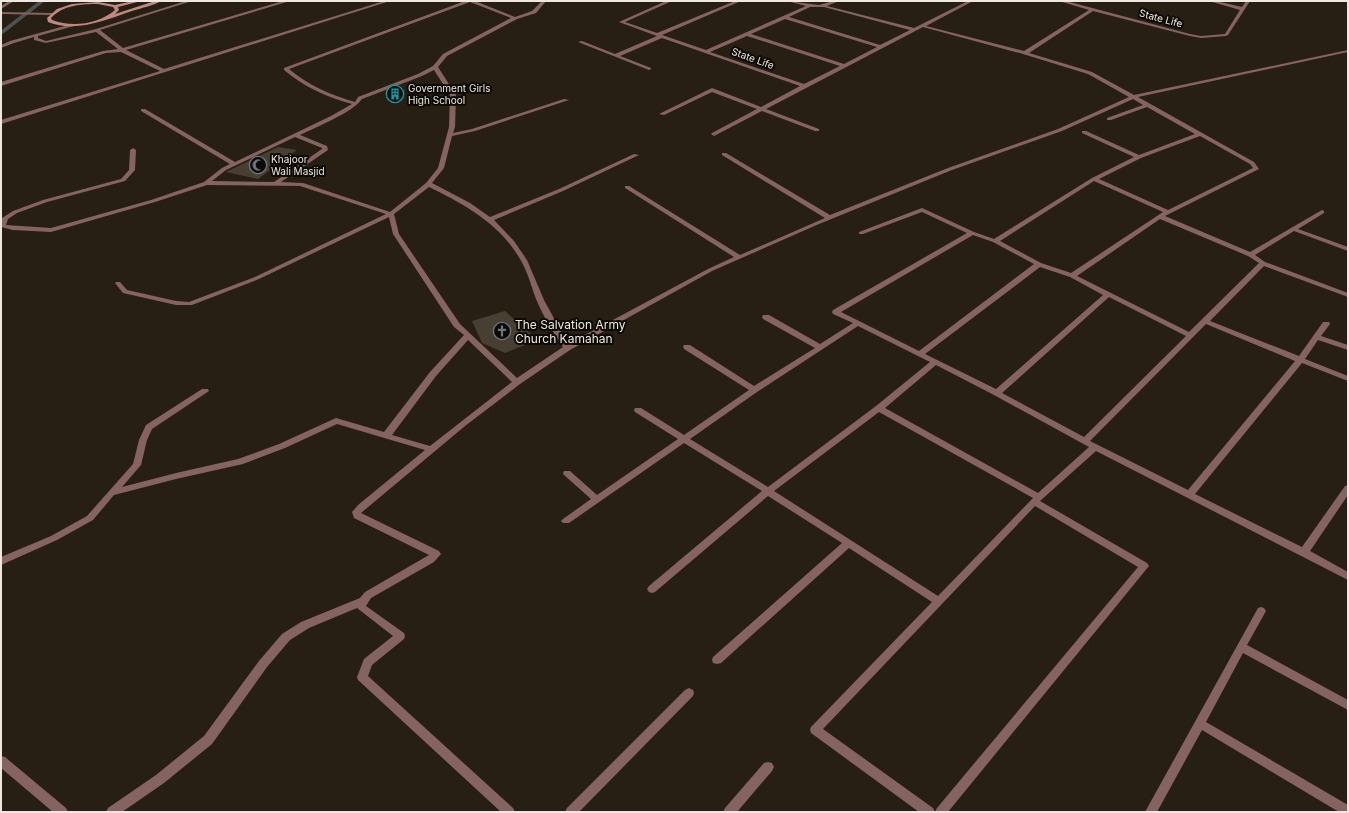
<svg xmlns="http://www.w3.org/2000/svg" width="1349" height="813" font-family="Inter,sans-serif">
	<rect width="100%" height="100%" fill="#281f14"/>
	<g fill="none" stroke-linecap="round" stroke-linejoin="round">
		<path stroke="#4c5352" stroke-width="3.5" d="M1,33L42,1"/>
	</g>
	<path fill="#483f33" d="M278,147L297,150L258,179L226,172Z
		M505,311L538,340L505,353L482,343L472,321Z"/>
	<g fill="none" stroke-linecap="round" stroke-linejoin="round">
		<path fill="#856360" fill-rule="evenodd" d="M186,1H192L100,30L123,48L283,1H290L126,50L164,69L384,1H390L1,124V120L160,71L121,52L106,53L1,86V82L103,51L118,49L96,32L46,43L34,40V37L14,43L1,48V45L10,41L72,24H74V26L38,36V38L46,41L96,29Z
			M465,1H475L515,17L532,11L542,1H546L536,13L517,19L447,56L438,67L456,95L455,127L453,133L472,129L564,99L569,100L475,131L452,136L444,168L432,183L470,203L490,217L559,189L634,154L639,155L563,191L494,220L514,241L527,260L544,300L568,344L708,269L734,257L625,188V186H629L740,255L825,218L722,155V153H726L830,215L948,168L1058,129L1129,97L1088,74L1023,54L923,27L766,109L819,129V131H815L762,111L714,136L711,134L712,133L757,109L712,92L664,115L659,114L712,88L761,107L800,86L662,38L620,56L651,68V69L649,70L578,42L582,41L615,54L657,36L619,22L666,1H672L625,22L657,33L735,1H741L662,35L706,50L806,6L787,1L819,5L833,1H839L827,6L914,28L968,1H973L926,26L1024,51L1089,10L1059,1H1066L1190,34L1201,36L1225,34L1240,10L1209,1H1216L1242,7L1246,1H1250L1228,35L1226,36L1201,38L1190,36L1093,11L1029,53L1092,72L1134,95L1348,50V52L1138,97L1254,162L1259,169L1165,216L1250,252L1322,210L1324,211V213L1298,229L1348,247V251L1294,231L1255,255L1265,262L1348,293V297L1264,266L1210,321L1299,356L1323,322H1329L1330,324L1321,336L1348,345V350L1318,340L1305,359L1348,376V381L1302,363L1195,494L1302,547L1345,486L1348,485V495L1310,551L1348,572V580L1096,451L1040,501L1147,563L1149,566L948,812H935L937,808L1138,567L1035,506L823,729L933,808L935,812H919L811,733L810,730L811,727L932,602L849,548L721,663L717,664L713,663L712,660L713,657L842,543L768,496L655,592L652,593L649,592L647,589L649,586L762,491L684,443L569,523H563L561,521L563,519L591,499L564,475L563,473L564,471H570L597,495L678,439L635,412L634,410L635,408H641L684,435L749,390L684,349L683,347L684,345H690L754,386L815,348L763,319L762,317L763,315H769L820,344L853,323L833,314L832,312L833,310L967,233L922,212L863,234H859V232L922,208L974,232L994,239L1092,178L1134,157L1082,133V131H1086L1139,155L1195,134L1147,107L1111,120H1107V118L1143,105L1133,99L1062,131L952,170L819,224L712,271L570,350L520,384L465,426L361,513L439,551L441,554L434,562L371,598L366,606L404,633L405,636L404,639L372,665L368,676L513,808L515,812H501L358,680L357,677L364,659L393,636L357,608L309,628L290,640L267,667L212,744L164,783L122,812H106L108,808L156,775L204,736L259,661L282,634L301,622L360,598L365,592L429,555L354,518L352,512L358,505L425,450L337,424L285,448L243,464L176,479L114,495L93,520L57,540L1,565V557L51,536L87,516L133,464L139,440L146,425L202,389H208L209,391L152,429L147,440L141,465L122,487L176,473L238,459L279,444L336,418L384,432L430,372L464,335L454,327L393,234L389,217L259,279L192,305H176L123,293L115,283L116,282H120L127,290L176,301L189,302L255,277L386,214L300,186L207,185L155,202L51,232L13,230L1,227L2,218L13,211L43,200L121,179L129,170L130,150L133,148L136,150L135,170L125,181L47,202L17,213L8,219L6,225L51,228L151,200L204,182L222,168L230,164L141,111V109H145L235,162L331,116L352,104C327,97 304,87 284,70V68ZM470,2L511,18L443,54L433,66L418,74L358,97L355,102C331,95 309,86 289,69ZM810,7H824L910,30L880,45L789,17ZM785,19L877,47L844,64L751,34ZM747,36L840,66L804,84L710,52ZM434,70L450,95L449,127L438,168L426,183L390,212L303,183L281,182L328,150L327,146L300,135C316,127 352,113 362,99L422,76ZM1200,136L1250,164L1253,168L1168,210L1099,179L1141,158ZM295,137L322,148V149L274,182L212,181L226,170ZM1094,181L1163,212L1071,273L1041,263L1000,241ZM429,187C464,204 500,224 520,259C528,272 531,286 536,299C543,316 553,332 563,347L517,378L460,324L399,234L394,214ZM1160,219L1248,256L1259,263L1189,332L1077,276ZM973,235L993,242L1034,264L919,351L841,312ZM1040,267L1070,277L1103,295L996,389L925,354ZM1109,297L1186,336L1084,437L1002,393ZM1206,324L1295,361L1188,490L1090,441ZM858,326L930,362L876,406L768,487L690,439L757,392ZM468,340L512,382L430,446L392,435L436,376ZM936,365L994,395L1089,447L1038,493L885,408ZM879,412L1033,498L938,596L774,491Z
			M1261,607L1264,608L1266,611L1247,645L1348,700V710L1243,653L1206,722L1348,805V812H1339L1202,730L1157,812H1145L1258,608Z
			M689,688L693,690L694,693L693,696L579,812H565L567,808L685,690Z
			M1,756L5,757L66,808L68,812H53L1,768Z
			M768,762L772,763L774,767L772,771L737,812H723L725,808L764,763Z"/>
		<path fill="#856360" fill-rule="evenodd" d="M9,1H14L1,9V6Z
			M1,12L52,13L54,14L52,15L1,14Z"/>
		<path fill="#bf8883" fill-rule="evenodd" d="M133,1H141L118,7L119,10L115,14L155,1H161C153,6 141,8 132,11C105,20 77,33 48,22L47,18L57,9L72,4L98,2L115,5ZM98,4L113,7L115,10C99,24 72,28 52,20L51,18C63,5 81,4 98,4Z"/>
	</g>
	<defs>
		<symbol id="building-ring" viewBox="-11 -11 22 22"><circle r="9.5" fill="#0d0a06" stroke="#0f9aa8" stroke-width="1.5"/><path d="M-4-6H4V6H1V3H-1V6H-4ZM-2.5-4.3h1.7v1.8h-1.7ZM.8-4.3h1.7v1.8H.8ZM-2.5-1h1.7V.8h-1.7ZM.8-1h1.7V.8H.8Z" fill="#0f9aa8"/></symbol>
		<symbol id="mosque-ring" viewBox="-11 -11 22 22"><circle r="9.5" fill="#0d0a06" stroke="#6b7280" stroke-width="1.5"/><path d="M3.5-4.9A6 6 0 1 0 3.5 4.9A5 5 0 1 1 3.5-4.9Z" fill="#6b7280"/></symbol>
		<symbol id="church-ring" viewBox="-11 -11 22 22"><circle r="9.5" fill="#0d0a06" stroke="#6b7280" stroke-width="1.5"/><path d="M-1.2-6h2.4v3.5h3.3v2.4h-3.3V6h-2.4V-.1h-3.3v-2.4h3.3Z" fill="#6b7280"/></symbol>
	</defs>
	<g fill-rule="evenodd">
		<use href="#building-ring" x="385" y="84" width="20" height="20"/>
		<use href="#mosque-ring" x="248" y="155" width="20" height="20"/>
		<use href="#church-ring" x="492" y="321" width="20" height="20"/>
	</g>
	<g text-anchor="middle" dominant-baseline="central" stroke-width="4" stroke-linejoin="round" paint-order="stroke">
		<g font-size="10" fill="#eee8e1" stroke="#0d0a06">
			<text transform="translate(1161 18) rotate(15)">State Life</text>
			<text transform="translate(753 58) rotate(20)">State Life</text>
		</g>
		<g font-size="10" fill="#eee8e1" stroke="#0d0a06" text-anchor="start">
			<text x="408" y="88">Government Girls<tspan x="408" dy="12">High School</tspan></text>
			<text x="271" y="159">Khajoor<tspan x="271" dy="12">Wali Masjid</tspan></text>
		</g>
		<g font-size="12" fill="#eee8e1" stroke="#0d0a06" text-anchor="start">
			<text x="515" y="324">The Salvation Army<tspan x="515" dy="14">Church Kamahan</tspan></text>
		</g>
	</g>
	<rect width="1349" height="813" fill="none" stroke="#eee8e1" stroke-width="4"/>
</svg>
